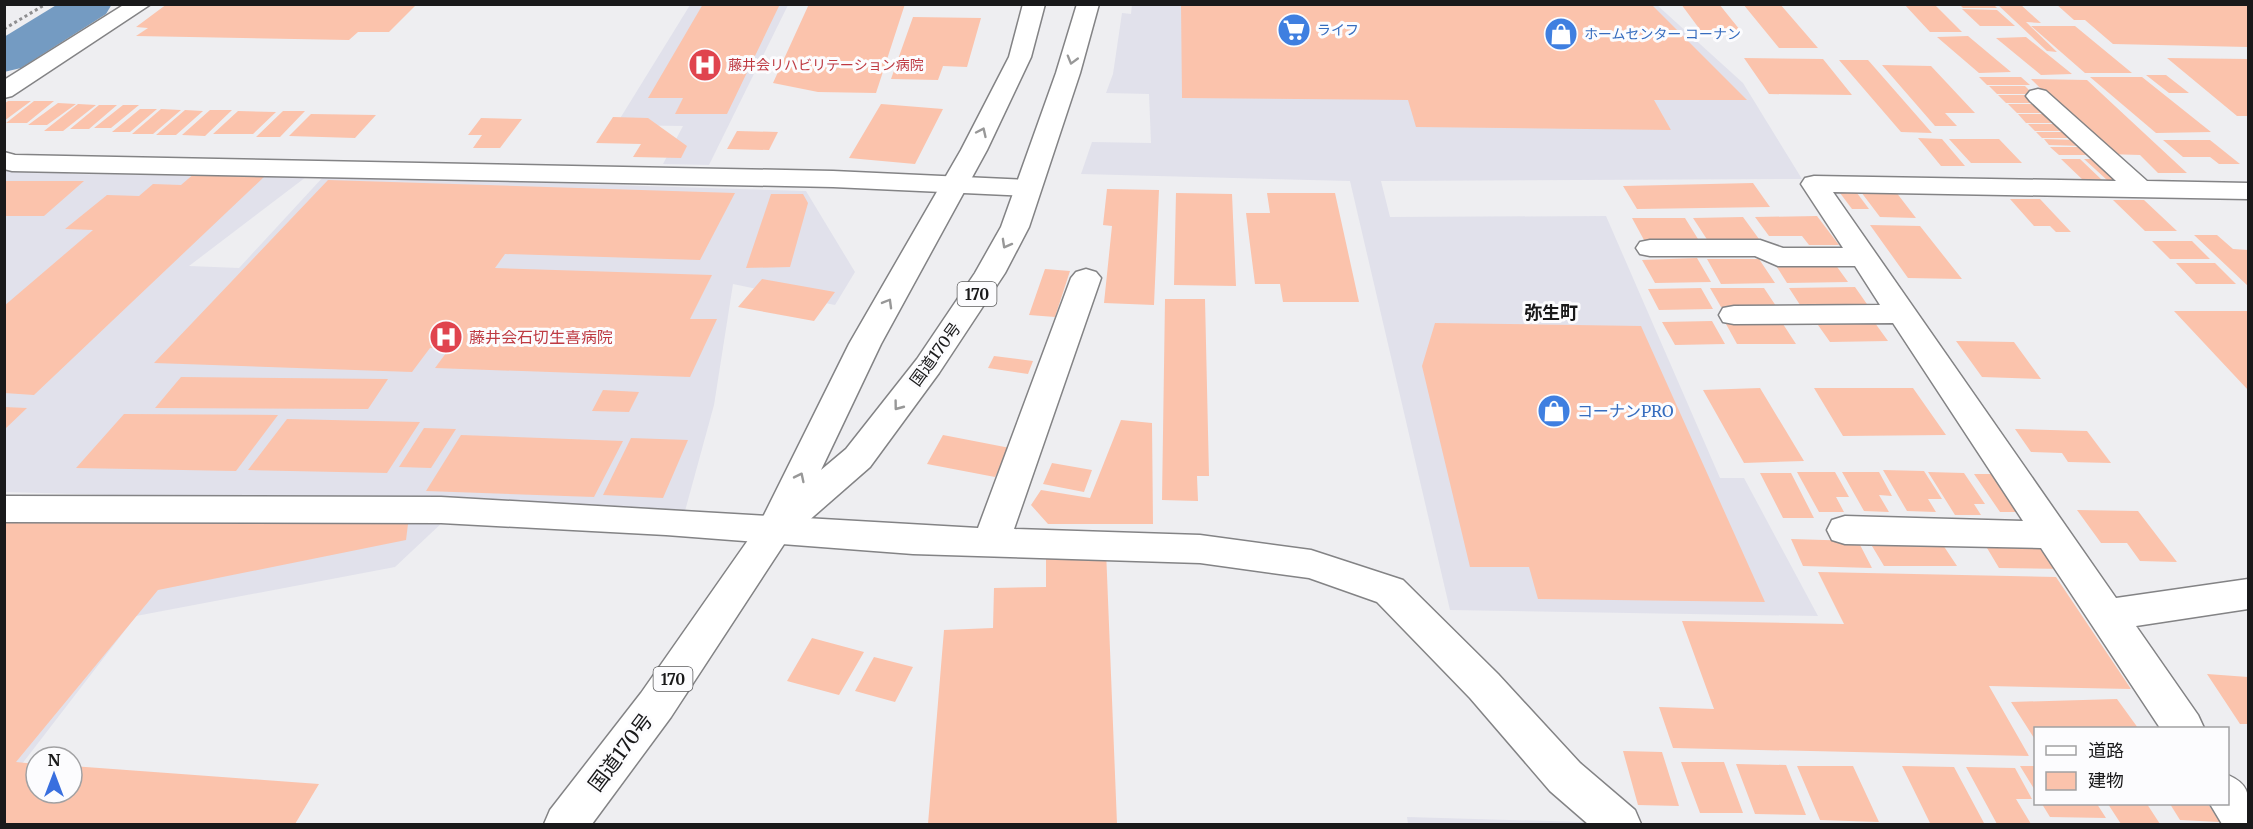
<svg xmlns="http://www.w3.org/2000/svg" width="2253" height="829" font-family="Merriweather,'Noto Sans JP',serif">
	<rect width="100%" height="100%" fill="#eeeef1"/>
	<path fill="#e1e1eb" d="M690,5H788L709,165L663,164L683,126L616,125Z
		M1132,5H1657L1743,83L1802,179L1381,181L1390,217L1606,216L1720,478H1744L1818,616L1450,610L1350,181L1081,174L1092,142L1151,143L1149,94L1106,93L1113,74L1122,13L1131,14Z
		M5,160L72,174L306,177L189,266L239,268L324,176L806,191L855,272L835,305L733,284L714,405L685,511L5,492Z
		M5,509L445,520L395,567L136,616L5,786Z
		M1407,817L1617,823L1619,824H1408Z"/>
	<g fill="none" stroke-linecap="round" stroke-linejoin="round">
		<path fill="#749bc2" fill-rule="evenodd" d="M58,4H112L106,14L21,68L4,72V37Z"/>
	</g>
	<path fill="#fbc3ac" d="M167,4H417L389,32H358L349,40L136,36L148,28L136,27Z
		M703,4H780L727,114H675L683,98H648Z
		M809,4H905L876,93L818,92L773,83Z
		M1181,4H1651L1747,100H1654L1671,130L1416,127L1408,100L1182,98Z
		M1681,4H1719L1740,30L1701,31Z
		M1743,4H1780L1818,48H1779Z
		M1904,4H1934L1962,32H1930Z
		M1959,4H1993L1997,8H1963Z
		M2056,4H2248V47L2113,44L2085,20H2074Z
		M1998,5H2021L2041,23L2026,22L2057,52L2047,51Z
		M1962,9L1997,10L2015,26H1980Z
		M913,17L981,18L967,67L943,66L938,80L891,79Z
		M2031,26H2075L2132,73H2085Z
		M1968,36L2011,72L1979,73L1937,37Z
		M2026,37L2072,74L2041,75L1996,38Z
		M1744,58L1823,59L1852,95L1769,94Z
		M2167,58L2248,59V116H2237Z
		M1839,60H1868L1932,133L1901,132Z
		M1882,65L1931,66L1975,113H1945L1957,126H1935Z
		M2146,75H2166L2189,93H2169Z
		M1979,77H2021L2030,85H1987Z
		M2090,77H2142L2211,132L2156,133Z
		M2031,79L2087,80L2187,173H2158L2140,155L2107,154Z
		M1989,86H2025L2033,94H1997Z
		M1998,95H2030L2038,103H2006Z
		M8,101H31L4,121V104Z
		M34,101H54L27,123H6Z
		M58,103L76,104L47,125H28Z
		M78,104L96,105L63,131H44Z
		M881,104L943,109L915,164L849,158Z
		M2008,104H2039L2048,113H2017Z
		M99,105H117L89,129H70Z
		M123,105H139L111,128H94Z
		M140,109H157L130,132H112Z
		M161,109L181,110L153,134H132Z
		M185,110L203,111L176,135H156Z
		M210,110H232L205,136L182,135Z
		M238,111L276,112L253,134H213Z
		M283,111H305L280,137H256Z
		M311,114L376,115L355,138L289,136Z
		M2018,114H2049L2058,123H2026Z
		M613,117L648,118L687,146L681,158L633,157L641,144L596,143Z
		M481,118L522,119L500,148H473L482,135H468Z
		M2028,124H2061L2068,131H2035Z
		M737,131L778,132L769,150L727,149Z
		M2036,132H2068L2074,138H2042Z
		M1918,138L1942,139L1965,166H1941Z
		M1949,139H1999L2022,163H1971Z
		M2044,139L2077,140L2083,146L2049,145Z
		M2163,140H2210L2240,164H2219L2210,157H2183Z
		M2050,147H2084L2093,155H2059Z
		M2061,159H2080L2103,181H2084Z
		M2084,159H2100L2123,180H2107Z
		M195,173L265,176L34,395L4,393V306L93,230L65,229L107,195L139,196L153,184L181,185Z
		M328,180L735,193L700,260L505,254L495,268L712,275L690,319H717L690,377L435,368L449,349L430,348L412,372L154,363Z
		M4,181H84L44,216H4Z
		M1753,183L1770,207L1637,209L1623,186Z
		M1107,189L1159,190L1154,305L1104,303L1112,226L1103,225Z
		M1837,189H1854L1869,209H1852Z
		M1861,192H1896L1916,218L1880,217Z
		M1176,193L1232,194L1236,286L1174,285Z
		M1267,193H1335L1359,302H1283L1280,284H1255L1246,213H1270Z
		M771,194H803L808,203L790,267L746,268Z
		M2010,199H2040L2071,232H2056L2050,226H2034Z
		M2113,200H2144L2177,231H2145Z
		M1817,216L1839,245H1809L1802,236H1769L1755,217Z
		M1743,217L1759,239L1708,241L1693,218Z
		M1632,218H1685L1698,239L1644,240Z
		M1870,225L1920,226L1962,279L1908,278Z
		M2194,235H2217L2233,249L2248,250V286Z
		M2152,241H2192L2210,259H2170Z
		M1697,258L1711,282L1655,283L1642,260Z
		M1707,259H1759L1775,283L1721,284Z
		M2176,263H2215L2236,284H2196Z
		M1775,264H1835L1848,282L1787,283Z
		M1045,269L1070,271L1055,317L1029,315Z
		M762,279L835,292L814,321L738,307Z
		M1855,287L1869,307L1802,308L1789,288Z
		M1701,288L1713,309L1659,310L1648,289Z
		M1710,288H1764L1776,306L1721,307Z
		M1165,299H1205L1209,476H1197L1198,501L1162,500Z
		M2174,311H2248V390Z
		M1712,321L1725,344L1675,345L1662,322Z
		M1435,323L1641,326L1765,602L1538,599L1529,567H1470L1422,366Z
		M1875,323L1888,341L1830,342L1818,325Z
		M1726,324H1783L1796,344H1737Z
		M1956,341L2014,342L2041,379L1982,377Z
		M994,356L1033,361L1028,374L988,368Z
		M181,377L388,379L368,409L155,408Z
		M1760,388L1804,461L1744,463L1703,390Z
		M1814,388H1913L1946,435L1843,436Z
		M603,390L639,392L629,412L592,411Z
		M4,407L27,408L4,430Z
		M124,414L278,415L236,471L76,468Z
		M287,419L420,422L387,473L248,470Z
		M1121,420L1152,423L1153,524H1048L1031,505L1041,490L1090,498Z
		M424,428L456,429L431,468L399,467Z
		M2015,429L2087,431L2111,463L2068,462L2062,453L2031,452Z
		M461,435L623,441L594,497L426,491Z
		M943,435L1010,448L995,477L927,464Z
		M631,438L688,440L663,498L603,495Z
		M1052,463L1092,470L1084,492L1043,484Z
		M1883,470L1924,471L1942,499H1928L1936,512L1907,511Z
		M1797,472H1835L1849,497H1836L1844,512H1819Z
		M1842,472H1879L1892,496L1879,495L1889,512L1864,511Z
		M1928,472L1964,473L1985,504H1974L1981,515H1955Z
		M1760,473H1791L1814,518H1783Z
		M1974,474H2004L2032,512H2000Z
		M2077,510L2138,511L2177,562L2140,561L2127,543H2101Z
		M4,512L409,516L406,540L158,590L16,762L36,764V793H72V766L319,784L295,824H4Z
		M1791,539L1858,541L1872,568L1803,566Z
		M1869,541L1941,542L1957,566H1884Z
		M1984,543L2051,545L2068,569L1999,568Z
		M1106,550L1117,824H928L944,630L993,628L994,588L1046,587V552Z
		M1818,572L2056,577L2131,689L1989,686L2029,756L1673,748L1659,707L1714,709L1682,621L1844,624Z
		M812,638L864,652L839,695L787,681Z
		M874,657L913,667L895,702L855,691Z
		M2207,674L2248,677V724H2240Z
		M2117,699L2138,728H2036V741L2011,702Z
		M1623,751L1662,752L1679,806L1638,805Z
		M1681,762H1724L1743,813H1700Z
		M1736,764L1786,765L1806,815L1755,814Z
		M1797,766H1853L1879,822L1820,820Z
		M1902,766L1954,767L1984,823H1930Z
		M2020,766H2036V792Z
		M1966,767L2015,768L2032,799H2016L2031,824H1997Z
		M2042,804H2097L2106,818L2050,817Z
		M2108,804H2147L2160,824H2121Z
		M2170,804H2208L2220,822L2180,820Z"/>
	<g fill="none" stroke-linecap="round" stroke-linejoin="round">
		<defs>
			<path id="minor" d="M125,4H151L12,96L4,98V80Z
				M2038,89L2046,91L2147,181L2248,183V199L1833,192L2116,598L2248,579V609L2136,626L2198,715L2204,728H2160L2041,548L1845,544L1832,540L1827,530L1832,520L1845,516L2023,521L1893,323L1734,324L1723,322L1719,315L1723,308L1734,306L1880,305L1855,266H1778L1755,256H1650L1640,254L1636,248L1640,242L1650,240H1760L1783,248H1843L1801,184L1805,178L1814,176L2116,181L2030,101L2026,96L2030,91Z
				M4,152L15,155L833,171L1028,180L1037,182L1041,188L1037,194L1028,196L833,187L12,171L4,169Z
				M1086,269L1096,272L1101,278L1014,529L1200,535L1311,550L1403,580L1498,674L1580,763L1635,810L1641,824H1588L1550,791L1470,698L1377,602L1309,578L1200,563L913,554L666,535L441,523L4,522V496L441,497L978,528L1071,278L1076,272Z
				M2228,775C2253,786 2248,798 2248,824H2222L2210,804H2228Z"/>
			<path id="highway" d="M1023,4H1045L1031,57L987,150L881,344L821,470L846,449L917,359L975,273L1001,227L1056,73L1077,4H1099L1080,73L1029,227L1005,273L939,373L870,467L798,530L792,532L671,717L592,824H544L550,810L641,693L760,523L849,344L961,150L1009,57Z"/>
		</defs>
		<use href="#minor" stroke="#838385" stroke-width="3"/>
		<use href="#highway" stroke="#838385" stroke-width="3"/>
		<path stroke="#8e8e90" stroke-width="3" stroke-dasharray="3 3" stroke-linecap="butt" d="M4,29L46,4"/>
		<use href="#minor" fill="#fff" fill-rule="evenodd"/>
		<use href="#highway" fill="#fff" fill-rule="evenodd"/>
	</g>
	<defs><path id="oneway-chevron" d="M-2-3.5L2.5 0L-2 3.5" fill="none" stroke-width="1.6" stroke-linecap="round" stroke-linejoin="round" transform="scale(1.5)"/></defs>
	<g stroke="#989898">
		<use href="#oneway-chevron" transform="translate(1072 60) rotate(106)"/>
		<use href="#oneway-chevron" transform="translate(982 132) rotate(-65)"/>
		<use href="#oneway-chevron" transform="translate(1006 244) rotate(119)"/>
		<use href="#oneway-chevron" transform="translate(888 303) rotate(-60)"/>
		<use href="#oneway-chevron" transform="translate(898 406) rotate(127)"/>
		<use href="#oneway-chevron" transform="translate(800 477) rotate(-64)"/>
	</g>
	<defs>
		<symbol id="supermarket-disc" viewBox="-11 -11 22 22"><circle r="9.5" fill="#3f7fe0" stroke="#fcfcfe"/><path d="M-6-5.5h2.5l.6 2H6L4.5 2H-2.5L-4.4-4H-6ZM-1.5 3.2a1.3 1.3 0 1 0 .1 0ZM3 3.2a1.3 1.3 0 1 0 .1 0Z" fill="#fff"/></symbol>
		<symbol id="shop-disc" viewBox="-11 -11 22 22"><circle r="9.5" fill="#3f7fe0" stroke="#fcfcfe"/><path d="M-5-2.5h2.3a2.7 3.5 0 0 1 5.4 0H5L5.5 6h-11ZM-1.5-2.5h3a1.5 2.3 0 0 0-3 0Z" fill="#fff"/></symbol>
		<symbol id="hospital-disc" viewBox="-11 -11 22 22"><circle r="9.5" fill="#e0444e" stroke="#fcfcfe"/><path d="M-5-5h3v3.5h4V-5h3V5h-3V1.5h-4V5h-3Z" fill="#fff"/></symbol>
	</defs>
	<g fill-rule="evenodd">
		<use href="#supermarket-disc" x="1275" y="11" width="38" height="38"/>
		<use href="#shop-disc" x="1542" y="15" width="38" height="38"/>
		<use href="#hospital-disc" x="686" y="46" width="38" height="38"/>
		<use href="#hospital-disc" x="427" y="318" width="38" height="38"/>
		<use href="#shop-disc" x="1535" y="392" width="38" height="38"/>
	</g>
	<g text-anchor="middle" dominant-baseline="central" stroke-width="6" stroke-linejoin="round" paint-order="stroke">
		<g font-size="14" fill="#366cbe" stroke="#fcfcfe" text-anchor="start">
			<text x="1317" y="30">ライフ</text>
			<text x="1584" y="34">ホームセンター コーナン</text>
		</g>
		<g font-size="14" fill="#be3a42" stroke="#fcfcfe" text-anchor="start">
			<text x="728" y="65">藤井会リハビリテーション病院</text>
		</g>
		<g fill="#fcfcfe" stroke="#5d5d5e" stroke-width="1.5">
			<rect x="957.5" y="282" width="39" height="24" rx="4.5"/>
			<rect x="653.5" y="667" width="39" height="24" rx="4.5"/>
		</g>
		<g font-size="15" font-weight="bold" fill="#19191a">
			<text x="977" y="294">170</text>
			<text x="673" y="679">170</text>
		</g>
		<g font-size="16" fill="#be3a42" stroke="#fcfcfe" text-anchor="start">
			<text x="469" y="337">藤井会石切生喜病院</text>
		</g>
		<g font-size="16" fill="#19191a" stroke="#fcfcfe">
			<text transform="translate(935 354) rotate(-54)">国道170号</text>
		</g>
		<g font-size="16" fill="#366cbe" stroke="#fcfcfe" text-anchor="start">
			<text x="1577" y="411">コーナンPRO</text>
		</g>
		<g font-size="18" font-weight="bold" fill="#19191a" stroke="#fcfcfe">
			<text x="1551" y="312">弥生町</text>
		</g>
		<g font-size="20" fill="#19191a" stroke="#fcfcfe">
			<text transform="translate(620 752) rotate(-53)">国道170号</text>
		</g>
	</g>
	<rect width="2253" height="829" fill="none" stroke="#19191a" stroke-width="12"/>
	<rect x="2034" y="727" width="195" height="78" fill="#fcfcfe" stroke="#a1a1a3" stroke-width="1.5"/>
	<rect x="2046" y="746" width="30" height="9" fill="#ffffff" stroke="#a1a1a3" stroke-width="1.5"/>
	<text x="2088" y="757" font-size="18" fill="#19191a">道路</text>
	<rect x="2046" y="772" width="30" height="18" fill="#fbc3ac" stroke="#a1a1a3" stroke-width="1.5"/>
	<text x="2088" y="787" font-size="18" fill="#19191a">建物</text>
	<g transform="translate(54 775)"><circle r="28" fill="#fcfcfe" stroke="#a1a1a3" stroke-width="1.5"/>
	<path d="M0-4.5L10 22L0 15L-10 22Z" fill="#396fdf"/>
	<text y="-9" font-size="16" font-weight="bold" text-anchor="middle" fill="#19191a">N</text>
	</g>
</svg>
